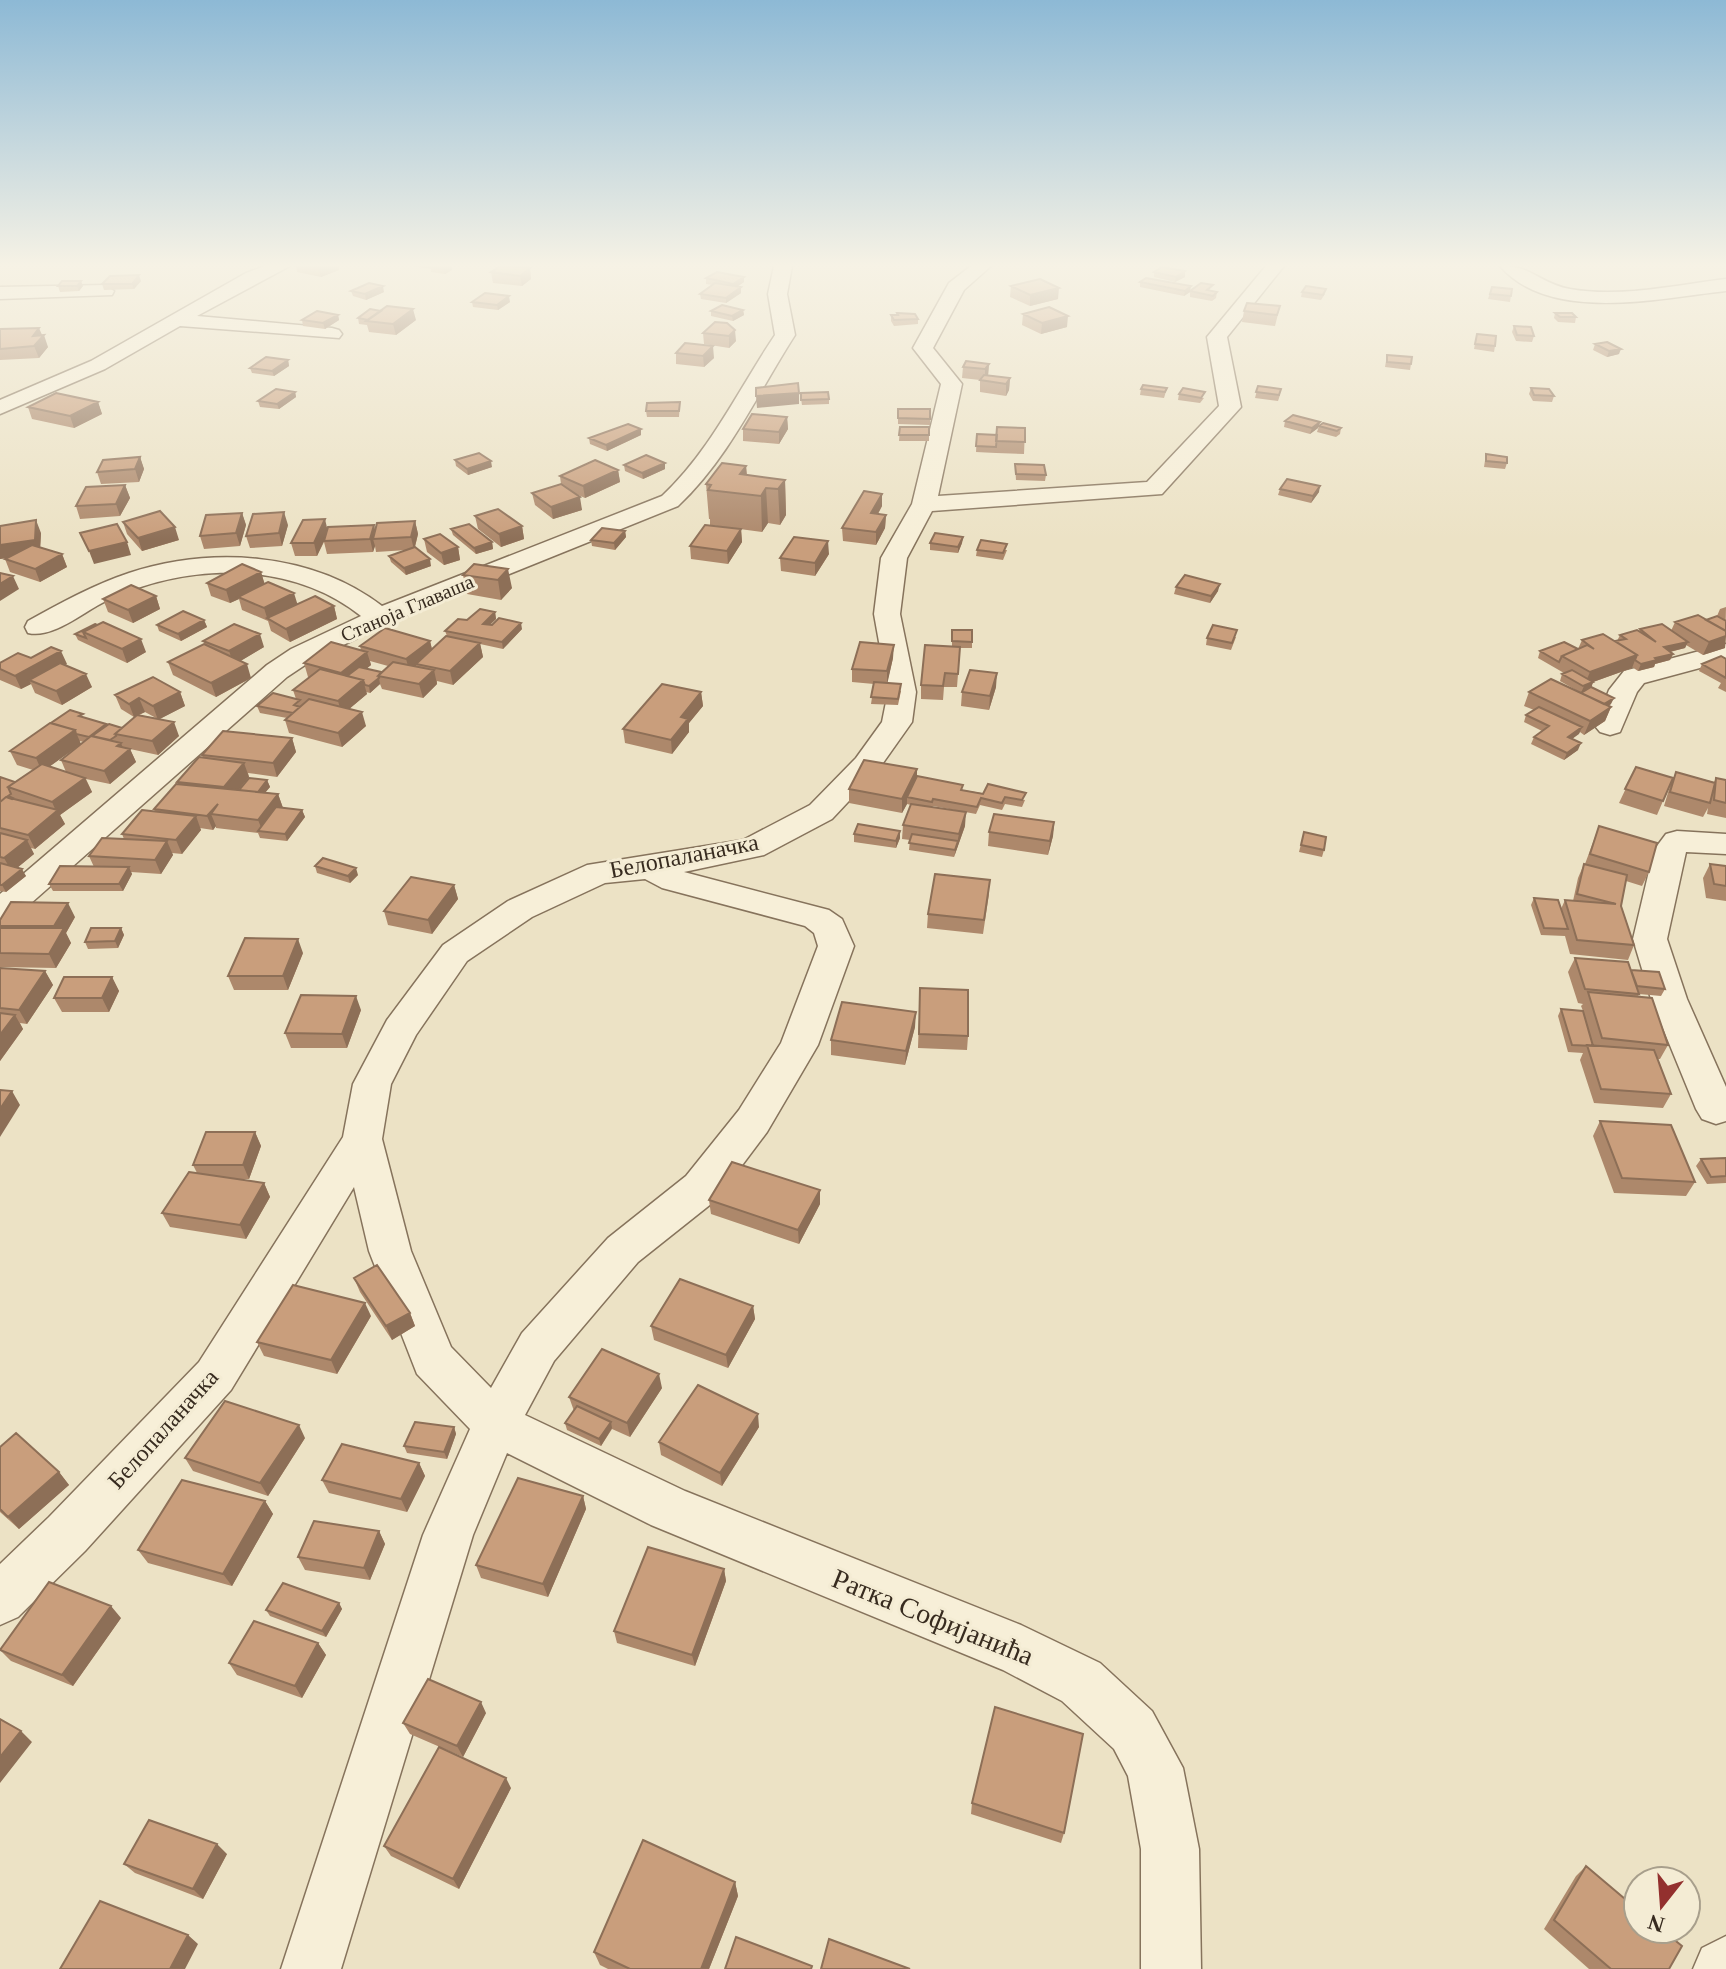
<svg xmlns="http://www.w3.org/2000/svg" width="1726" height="1969" font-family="'Times New Roman',serif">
	<rect width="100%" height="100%" fill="#ece2c5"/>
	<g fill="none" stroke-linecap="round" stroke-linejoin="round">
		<defs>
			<path id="minor" d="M265,266H290L197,316L332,328L339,330L342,334L339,338L180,326L105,369L0,414V400L91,361L246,273Z
				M774,266H792L787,294L795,335C757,394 730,457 678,506L388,623L311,661L287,677L12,920L0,923V894L267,665L291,649L361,616C289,559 185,563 106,601C83,612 53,639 28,633L25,627L28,621C61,603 93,585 129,573C211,546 312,552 382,606L662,496C711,450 738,390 775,335L768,294Z
				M971,266H991L964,290L933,348L962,384L938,496L1147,482L1219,406L1207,337L1266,266H1284L1227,337L1241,407L1162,494L932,511L907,558L900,614L916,692L912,722L878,770L832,819L764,855L684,872L829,910L842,919L854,946L818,1045L767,1132L716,1200L638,1262L554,1361L525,1415L685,1491L1021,1625L1100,1663L1152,1711L1183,1768L1199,1849L1201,1969H1141V1849L1128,1776L1114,1749L1062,1701L1003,1670L651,1525L507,1453L473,1535L341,1969H281L423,1535L470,1429L417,1374L369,1251L354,1187L231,1390L85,1551L18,1617L0,1625V1564L49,1517L199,1362L343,1137L353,1084L387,1020L443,945L508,901L587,865L743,840L810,805L856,758L882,722L888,692L874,614L881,558L912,504L941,384L913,348L949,283ZM645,879L662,888L805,926L814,933L818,946L781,1043L739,1110L686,1176L608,1238L522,1333L491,1388L451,1347L411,1251L382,1139L391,1084L416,1035L467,961L532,917L605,883Z
				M1500,266C1532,265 1540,284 1570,289C1620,298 1675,285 1726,279V291C1660,298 1550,324 1500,266Z
				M105,285L114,291L112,295L0,299V287Z
				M1726,644V661L1644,683L1637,692L1620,732L1610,735L1600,732L1595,726L1609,690L1624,671Z
				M1677,831L1726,834V854L1686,852L1667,939L1687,999L1726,1087V1121L1716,1124L1702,1119L1696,1109L1651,999L1633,939L1654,850L1666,834Z
				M1726,1936V1969H1693L1702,1948Z"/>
		</defs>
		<use href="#minor" stroke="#86735c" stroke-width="3"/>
		<use href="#minor" fill="#f7efd8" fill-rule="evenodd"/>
	</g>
	<path fill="#ad886b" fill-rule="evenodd" d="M296,266H338L339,270L321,277L297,272Z
		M412,266H451L452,270L445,274L431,272V269Z
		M530,268L531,279L522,286L493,283L491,272Z
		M1154,272L1185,277L1175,282L1154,277Z
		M706,278L744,282L737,287L741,293L726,303L701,299L700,294L713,285L706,284Z
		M141,281L134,289L104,290L102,284Z
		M1140,282L1190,292L1184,296L1140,287Z
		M58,286H83L79,291L60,292Z
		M1011,286L1058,299L1030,306L1010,297Z
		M1492,287L1512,289L1510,302L1488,299Z
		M351,291L384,292L366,300L353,296Z
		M1190,291H1213H1212L1217,292L1216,298L1212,301L1190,297Z
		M1302,292L1325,294L1321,300L1301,297Z
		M472,302H510L498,310L473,307Z
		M1280,306L1275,326L1242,322L1244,311Z
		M743,310L744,315L733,321L711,316V311Z
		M381,311L416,320L396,335L369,332L367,325L359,324L358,318Z
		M897,313L918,319V324L894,326L891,321V315H897Z
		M1555,313L1576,317L1575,323L1558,322L1554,318Z
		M1023,314L1067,327L1041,334L1022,325Z
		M338,315L339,320L325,329L303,326L302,320Z
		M715,322L736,341L729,348L704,344L703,333Z
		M1514,326L1534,336L1532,342L1516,341L1512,332Z
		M0,329L48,347L39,358L0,360Z
		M1477,334L1495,346L1494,352L1474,349Z
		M1595,344L1619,354L1607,357L1593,350Z
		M676,353L714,358L704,367L676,364Z
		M1387,355L1411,364L1410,370L1385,367Z
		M288,360L289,366L274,376L252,373L250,368Z
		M989,364L988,375L1010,378L1009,390L1006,396L980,392V380L962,378L963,367Z
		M1258,386L1280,395L1278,401L1255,398Z
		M1167,388L1164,398L1140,395L1141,389Z
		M1531,388L1554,396L1552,402L1533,401L1529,394Z
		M295,392L296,397L279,409L260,407L258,401Z
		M1179,394L1204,398L1200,403L1178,400Z
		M801,399H829V404L802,405Z
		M98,402L102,414L74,428L32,419L28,407Z
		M680,402L679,417H647L646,411Z
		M898,409H930V425L898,424Z
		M787,417L788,429L779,444L743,441V429Z
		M1285,421L1320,422L1318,428L1310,434L1284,427Z
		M1319,426L1341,428L1340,434L1336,437L1317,432Z
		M900,427H929V441H899Z
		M1025,428L1024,454L996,453V450V453L976,452L977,434L997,435Z
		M641,435L607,451L590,444L589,438Z
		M1486,454L1507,463L1505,469L1484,467Z
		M140,457L144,469L139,482L101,484L97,472Z
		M455,460L492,467L468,475L456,466Z
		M665,463V469L643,479L625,471L624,465Z
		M1015,464L1046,475L1045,481L1016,480Z
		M746,466L747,475L785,480L786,515L780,525L768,523L762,532L710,525V519H709L706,484Z
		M618,470L620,482L585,498L576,494L582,510L553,519L535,505L532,493L561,484L560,476Z
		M125,485L130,498L120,516L80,519L76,506Z
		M1280,489L1319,492L1311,503L1278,495Z
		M882,494V506L878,514L886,515L885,528L876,545L843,541L842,528Z
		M242,513L246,525L240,546L204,549L200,536Z
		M475,516L522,526L524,539L501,547L478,529Z
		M415,521L418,534L415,547L431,566L406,575L391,562L389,556L407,550L376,552L375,546L373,552L327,554L324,542L317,556H295L291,543L328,529L375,530Z
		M123,522L179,540L142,551L127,534Z
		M288,525L282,546L250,548L246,536Z
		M0,526L41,533L40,547L62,554L67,567L40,582L10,572L5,559L6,558L0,559Z
		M451,529L492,542L493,549L476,554L453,535Z
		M741,529L742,542L728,564L691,559L690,546Z
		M625,531L626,537L615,550L592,546L591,540Z
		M963,537L962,543L958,553L930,550V543Z
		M424,539L458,547L460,560L444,565L427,552Z
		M977,550H1007L1003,560L976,556Z
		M829,554L815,576L781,571L780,558Z
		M474,564L512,588L501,600L467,594L463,575Z
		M261,572L264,583L297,605L334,606L337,619L290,642L271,631L268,621L242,610L239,599L230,603L211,596L207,583Z
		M1176,587L1218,591L1210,603L1174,594Z
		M156,596L160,609L133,623L108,612L103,599Z
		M1726,607L1725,648L1703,655L1686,645L1685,648L1670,652L1673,654L1670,660L1655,664L1654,667L1638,671L1632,667V668L1593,682L1591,687L1611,704L1608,706L1611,707L1605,721L1584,735L1580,732L1572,739L1578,750L1564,760L1531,744L1534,737L1542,731L1524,722L1526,715L1534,710L1524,706L1529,692L1581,693L1585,691L1581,693L1560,681L1562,674L1564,673L1538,658L1540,651L1578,649L1582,640L1615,641H1617L1620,635L1639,631L1640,629L1671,631L1675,622L1706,620L1717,616L1720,609Z
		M495,612L496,619L490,625L522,629L503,649L480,644L483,657L453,685L437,681V684L423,698L382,689L380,684L370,693L366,692L367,694L349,709L366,726L342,747L289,733L285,720L287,718L260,713L257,706L296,699L293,690L310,677H308L304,663L361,650L360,646L430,641L432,649L447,636L445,631L467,620ZM370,661L388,666L381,672L366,669L371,665Z
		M204,620L207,627L181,641L159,631L157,625Z
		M95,624L146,652L127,663L78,640L75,634Z
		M952,630H972V648H960L957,687H944L943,700L921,699V685L952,646Z
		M1236,637L1231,650L1206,645L1207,638Z
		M203,641L264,647L240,661L251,678L216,697L173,675L168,662L205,644Z
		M31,658L67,664L65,665L92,687L62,705L35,693L31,684L21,689L0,680V663Z
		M893,658L887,683L901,691L898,705L871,704L874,684L852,682V669Z
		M1726,659V692L1718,688L1721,683L1699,671L1702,664Z
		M996,687L989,710L961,706L962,692Z
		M180,692L185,706L159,719L179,736L158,755L130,749L136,762L110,784L86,779L92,792L60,815L65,824L35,849L31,848L34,854L17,868L26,876L6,892L0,891V777L15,782L33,770L17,765L10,751L85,718L107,726L122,728L134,717L121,709L115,695ZM145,712L156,718L139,715ZM79,741L84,742L61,760L66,772L50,766L81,744Z
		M701,692L703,706L689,723V732L672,754L625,743L623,729Z
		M292,738L296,752L277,777L248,773L249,777L238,790L267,780L270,787L265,792L278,794L283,808L302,810L305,817L287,841L260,838L258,833L216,828V826L213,830L200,828L201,830L182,854L172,853L173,855L161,874L131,872L132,874L123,891H53L49,884L94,867L89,856L124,839L122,834L155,812L154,809L178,784L177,782L203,758L202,755Z
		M1636,767L1663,801L1657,815L1619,803Z
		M1676,772L1714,782L1716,778L1726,780V818L1707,814L1708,808L1703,817L1664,806L1670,786Z
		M917,776L963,790L1025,800L1022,807L1005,804L1002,810L980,805L976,814L933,806L932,807L965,826L954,857L909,850L910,840L902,839L903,825L911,805L907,804L902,813L849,803V789Z
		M1054,822L1053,836L1048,855L988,846L989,832Z
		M1599,826L1649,872L1642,886L1626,881L1621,906L1634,945L1628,960L1570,954L1565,936L1541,935L1531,905L1534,898L1561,909L1565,900L1573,901L1578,878L1584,864H1585Z
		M1304,832L1324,850L1322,857L1299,852Z
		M854,834L900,838L896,848L854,842Z
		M1710,864L1726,866V901L1706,898L1703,878Z
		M315,866L358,875L350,883L317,873Z
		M454,885L458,899L432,934L388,925L384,911Z
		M989,894L983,934L927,928L928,914Z
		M75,917L66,933L71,943L56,968L0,967V926Z
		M121,928L124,935L118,948L88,949L85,942Z
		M303,953L288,990H234L228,976Z
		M1575,958L1631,970L1665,989L1661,996L1639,994L1638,997L1668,1045L1660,1059H1658L1671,1094L1663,1108L1594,1103L1580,1060L1583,1053L1568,1052L1558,1016L1561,1009L1583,1011L1581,1006L1583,1004L1578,1003L1568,972Z
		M0,968L45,971L53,985L27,1024L20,1023L23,1029L0,1061Z
		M112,977L119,991L109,1012H62L54,998Z
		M920,988L968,1036L967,1050L918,1048Z
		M361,1010L347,1048H291L285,1033Z
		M915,1027L905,1065L831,1055V1040Z
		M1600,1121L1695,1182L1686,1196L1614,1193L1593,1136Z
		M255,1132L261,1146L249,1179H238L264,1183L270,1197L246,1239L170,1227L162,1213L197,1173L193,1165Z
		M1726,1158V1183L1707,1184L1696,1166L1701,1159Z
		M820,1190V1204L799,1244L711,1214L709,1200Z
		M354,1278L410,1313L415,1326L392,1340L360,1292Z
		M753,1306L755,1319L728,1368L654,1340L651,1326Z
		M371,1316L337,1374L264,1356L257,1342Z
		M662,1388L630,1437L612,1429L601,1446L567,1430L565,1423L574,1411L569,1397Z
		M454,1427L456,1434L447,1459L407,1453L404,1446Z
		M759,1427L722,1486L661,1455L659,1442Z
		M305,1438L268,1496L193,1471L185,1458Z
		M0,1447L59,1472L69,1485L19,1529L0,1512Z
		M419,1463L425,1476L407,1512L329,1493L322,1480Z
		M583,1496L586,1509L548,1597L481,1578L476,1565Z
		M265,1501L273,1514L232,1586L148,1563L138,1550Z
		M379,1531L385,1544L370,1580L305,1570L298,1557Z
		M724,1569L726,1581L695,1666L617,1643L614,1631Z
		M339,1603L342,1609L326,1637L270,1616L266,1610Z
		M121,1618L73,1686L11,1661L0,1650Z
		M318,1643L326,1655L302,1698L237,1675L229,1663Z
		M486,1713L463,1757L410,1734L403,1723Z
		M511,1788L459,1889L391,1856L384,1846Z
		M972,1803L1064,1833L1061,1843L971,1814Z
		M227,1854L203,1899L135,1873L124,1864Z
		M1586,1866L1669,1969H1589L1544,1929L1576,1876Z
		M735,1882L738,1896L709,1969H608L600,1965L594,1952Z"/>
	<path fill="#8d6f57" d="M318,266H338L339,270L321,277Z
		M448,266H451L452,270L445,274L444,269Z
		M530,268L531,279L522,286L520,276Z
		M1185,271V277L1175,282L1176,277Z
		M139,275L141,281L134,289L132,284Z
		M744,277V282L733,289V284Z
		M81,281L83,286L79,291L77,286Z
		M383,286L384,292L366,300L365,294Z
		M1191,286L1190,292L1184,296L1185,291Z
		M741,287V293L726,303V298Z
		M1059,288L1058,299L1030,306V295Z
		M509,296L510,302L498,310L497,305Z
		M413,309L416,320L396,335L393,324Z
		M743,310L744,315L733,321L732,316Z
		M338,315L339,320L325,329L323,323Z
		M1068,316L1067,327L1041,334L1042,323Z
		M39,328L43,337L44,335L48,347L39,358L34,346L33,336Z
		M735,330L736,341L729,348V336Z
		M713,346L714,358L704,367L703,356Z
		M1621,349L1619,354L1607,357L1609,351Z
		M288,360L289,366L274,376L272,371Z
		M989,364L988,376L985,381V369Z
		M1010,378L1009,390L1006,396V384Z
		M295,392L296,397L279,409L277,404Z
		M799,393V404L757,408L756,396Z
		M98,402L102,414L74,428L70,416Z
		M787,417L788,429L779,444V432Z
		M1320,422L1318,428L1310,434L1312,428Z
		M641,429V435L607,451L606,445Z
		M140,457L144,469L139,482L135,469Z
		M491,461L492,467L468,475L467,469Z
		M665,463V469L643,479L642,473Z
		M746,466L748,495L740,474Z
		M618,470L620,482L585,498L583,486Z
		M785,480L786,515L780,525L778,489Z
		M125,485L130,498L120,516L116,504Z
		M1320,486L1319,492L1311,503L1313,496Z
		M766,488L768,523L762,532L761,496Z
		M882,494V506L871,526V513Z
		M580,497L582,510L553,519L551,507Z
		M284,512L288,525L282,546L279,533Z
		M242,513L246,525L240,546L236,533Z
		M886,515L885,528L876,545V532Z
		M325,519L328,532L317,556L314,543Z
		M36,520L41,533L40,553L0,559V545Z
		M415,521L418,534L414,550L411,537Z
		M374,525L377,538L373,539L375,546L373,552L370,539Z
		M522,526L524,539L501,547L499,534Z
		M175,527L179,540L142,551L138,538Z
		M741,529L742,542L728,564L727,551Z
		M625,531L626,537L615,550L614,543Z
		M963,537L962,543L958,553V547Z
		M828,541L829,554L815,576V563Z
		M127,542L131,555L94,564L89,551Z
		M492,542L493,549L476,554L474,548Z
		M458,547L460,560L444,565L441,553Z
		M62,554L67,567L40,582L35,569Z
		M430,559L431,566L406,575L404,568Z
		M508,569L512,588L501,600L498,580Z
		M261,572L265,585L238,597L239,599L230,603L226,590Z
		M13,576L19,589L0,601V584Z
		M1220,584L1218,591L1210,603L1211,596Z
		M294,593L298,606L267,618L268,621L264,608Z
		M156,596L160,609L133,623L128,610Z
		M334,606L337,619L290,642L286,629Z
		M495,612L496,619L484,630L483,624Z
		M204,620L207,627L181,641L178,634Z
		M521,623L522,629L503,649L502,642Z
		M260,634L264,647L234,665L229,651Z
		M1726,636L1725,648L1703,655L1709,642Z
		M141,639L146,652L127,663L122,649Z
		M430,641L433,654L416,664V667L410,673L406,659Z
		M1688,642L1685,648L1661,654L1664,647Z
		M480,643L483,657L453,685L450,671Z
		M894,645L893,658L887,685V671Z
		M61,651L67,664L34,682L29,680L31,684L21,689L15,676Z
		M367,652L371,665L351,681L343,679L341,673Z
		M1673,654L1670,660L1655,664L1654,667L1638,671L1641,664L1655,658Z
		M1637,655L1632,668L1593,682L1591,689L1581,693L1590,672Z
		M247,664L251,678L216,697L211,683Z
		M434,670L437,684L423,698L419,684Z
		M997,673L996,687L989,710L990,696Z
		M86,674L92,687L62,705L56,691Z
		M379,678L380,684L370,693L369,686Z
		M363,680L367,694L342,715L338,701Z
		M180,692L185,706L158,720L153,706Z
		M701,692L703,706L689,723V732L672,754L671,740L681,717Z
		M139,698L145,712L134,717L129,704Z
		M1614,698L1611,704L1594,715L1597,709Z
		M1611,707L1605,721L1584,735L1590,721Z
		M362,712L366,726L342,747L338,733Z
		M174,722L179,736L158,755L152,741Z
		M1582,727L1579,734L1565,744L1568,737Z
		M75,730L81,744L42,772L36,758Z
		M292,738L296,752L277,777L273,763Z
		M121,743L125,753L130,749L136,762L110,784L104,771L117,746Z
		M1581,743L1578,750L1564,760L1567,753Z
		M244,763L249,777L229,801L224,787Z
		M917,769V783L907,797V804L902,813V799Z
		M85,778L92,792L60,815L65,824L35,849L28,835L56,811L52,802Z
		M267,780L270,787L256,804L253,797Z
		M278,794L283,808L265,832H263L258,820Z
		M218,804L211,814L216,826L213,830L207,816Z
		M302,810L305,817L287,841L285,834Z
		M966,812L965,826L954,857L959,834Z
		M196,816L201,830L182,854L176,840Z
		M1054,822L1053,836L1048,855L1050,841Z
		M900,831V838L896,848V841Z
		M27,840L34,854L12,872L4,858Z
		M167,841L173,855L161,874L155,860Z
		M129,867L132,874L123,891L119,884Z
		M356,868L358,875L350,883L348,876Z
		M22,869L26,876L6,892L2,885Z
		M454,885L458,899L432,934L428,920Z
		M68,903L75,917L66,933L71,943L56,968L49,954L59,936L54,926Z
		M121,928L124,935L118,948L115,941Z
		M298,939L303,953L288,990L283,976Z
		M45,971L53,985L27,1024L19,1010Z
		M112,977L119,991L109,1012L102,998Z
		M356,996L361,1010L347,1048L342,1034Z
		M916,1012L915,1027L905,1065L906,1051Z
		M15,1015L23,1029L0,1061V1035Z
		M12,1091L20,1105L0,1137V1109Z
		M255,1132L261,1146L249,1179L243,1165Z
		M264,1183L270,1197L246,1239L240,1225Z
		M820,1190V1204L799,1244L798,1230Z
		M365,1303L371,1316L337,1374L331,1360Z
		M753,1306L755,1319L728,1368L726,1355Z
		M410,1313L415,1326L392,1340L386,1326Z
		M659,1374L662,1388L630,1437L627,1423Z
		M758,1414L759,1427L722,1486L720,1473Z
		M611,1422L612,1428L601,1446L599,1439Z
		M299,1425L305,1438L268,1496L260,1483Z
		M454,1427L456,1434L447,1459L444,1452Z
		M419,1463L425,1476L407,1512L401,1499Z
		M59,1472L69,1485L19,1529L8,1517Z
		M583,1496L586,1509L548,1597L543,1584Z
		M265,1501L273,1514L232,1586L223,1574Z
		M379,1531L385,1544L370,1580L364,1568Z
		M724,1569L726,1581L695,1666L692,1655Z
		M339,1603L342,1609L326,1637L322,1631Z
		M111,1606L121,1618L73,1686L62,1675Z
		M318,1643L326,1655L302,1698L295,1686Z
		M481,1702L486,1713L463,1757L457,1746Z
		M21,1731L32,1742L0,1783V1757Z
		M506,1778L511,1788L459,1889L453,1879Z
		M217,1844L227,1854L203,1899L193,1889Z
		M735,1882L738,1896L709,1969H701Z
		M188,1935L198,1944L185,1969H170Z"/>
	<path fill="#c99e7c" stroke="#8d6f57" stroke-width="2" d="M432,266H448L444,269L430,267Z
		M500,266H512L530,268L520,276L491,272Z
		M1162,267L1185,271L1176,277L1154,272Z
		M717,272L744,277L733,284L706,278Z
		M139,275L132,284H102L110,276Z
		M1146,278L1191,286L1185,291L1140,282Z
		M1040,279L1059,288L1030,295L1011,286Z
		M62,281H81L77,286H58Z
		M369,283L383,286L365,294L351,291Z
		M715,283L741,287L726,298L700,294Z
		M1201,283L1213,285L1207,290L1217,292L1213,296L1190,291Z
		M1306,286L1326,289L1323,295L1302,292Z
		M1492,287L1512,289L1511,296L1490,294Z
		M485,293L509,296L497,305L472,302Z
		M1247,303L1280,306L1277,315L1244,311Z
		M722,305L743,310L732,316L711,311Z
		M387,306L413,309L393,324L366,321Z
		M1049,307L1068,316L1042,323L1023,314Z
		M370,309L381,311L368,320L358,318Z
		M317,311L338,315L323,323L302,320Z
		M897,313L915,314L918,319L894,320L891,315H898Z
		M1555,313H1572L1576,317H1560Z
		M715,322L727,323L735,330L729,336L703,333Z
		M1514,326L1531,327L1534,336L1517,335Z
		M39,328L33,336L44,335L34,346L0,349V329Z
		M1477,334L1496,336L1495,346L1475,344Z
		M1607,342L1621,349L1609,351L1595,344Z
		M685,343L713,346L703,356L676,353Z
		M1387,355L1412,357L1411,364L1387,362Z
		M266,357L288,360L272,371L250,368Z
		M966,361L989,364L985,369L963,367Z
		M984,375L1010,378L1006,384L980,380Z
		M798,383L799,393L756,396V388Z
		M1143,385L1167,388L1165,392L1141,389Z
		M1258,386L1281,389L1279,395L1256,392Z
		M1183,388L1205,392L1201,398L1179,394Z
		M1531,388L1549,389L1554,396L1534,395Z
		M276,389L295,392L277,404L258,401Z
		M828,392L829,399L801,400V393Z
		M56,393L98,402L70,416L28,407Z
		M680,402L679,411H646L647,403Z
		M898,409H930V419L898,418Z
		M752,414L787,417L779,432L743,429Z
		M1293,415L1320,422L1312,428L1285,421Z
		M1323,423L1341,428L1337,431L1319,426Z
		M628,424L641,429L606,445L589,438Z
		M900,427H929V435H899Z
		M997,427L1025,428V442L996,441Z
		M977,434L997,435L996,447L976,446Z
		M479,453L491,461L467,469L455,460Z
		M1486,454L1507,457V463L1486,461Z
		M646,455L665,463L642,473L624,465Z
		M140,457L135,469L97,472L103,460Z
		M595,460L618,470L583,486L560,476Z
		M722,463L746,466L740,474L785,480L778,489L766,488L761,496L708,490L711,485L706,484Z
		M1015,464L1044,465L1046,475L1016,474Z
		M1287,479L1320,486L1313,496L1280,489Z
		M561,484L580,497L551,507L532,493Z
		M125,485L116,504L76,506L86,487Z
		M864,491L882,494L871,513L886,515L876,532L842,528Z
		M498,509L522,526L499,534L475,516Z
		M160,511L175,527L138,538L123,522Z
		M284,512L279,533L246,536L253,514Z
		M242,513L236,533L200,536L206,515Z
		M325,519L314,543H291L303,520Z
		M36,520L35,540L0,545V526Z
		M415,521L411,537L373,539L377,523Z
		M117,524L127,542L89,551L80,533Z
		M469,524L492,542L474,548L451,529Z
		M374,525L370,539L324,541L328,527Z
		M705,525L741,529L727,551L690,546Z
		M602,528L625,531L614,543L591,540Z
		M935,533L963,537L958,547L930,543Z
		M440,534L458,547L441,553L424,539Z
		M794,537L828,541L815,563L780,558Z
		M981,540L1007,544L1003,553L977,550Z
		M32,545L62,554L35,569L5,559Z
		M415,547L430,559L404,568L389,556Z
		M242,564L261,572L226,590L207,583Z
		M474,564L508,569L498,580L463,575Z
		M0,573L13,576L0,584Z
		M1185,575L1220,584L1211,596L1176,587Z
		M268,582L294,593L264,608L238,597Z
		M131,585L156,596L128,610L103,599Z
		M315,596L334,606L286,629L267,618Z
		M480,609L495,612L483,624L492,625L499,618L521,623L502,642L445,631L458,619L467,620Z
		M183,611L204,620L178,634L157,625Z
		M1698,615L1726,631V636L1709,642L1675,622Z
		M1717,616L1726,621V631L1706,620Z
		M103,622L141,639L122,649L83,632Z
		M95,624L97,625L83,632L86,638L75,634Z
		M234,624L260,634L229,651L203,641Z
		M1662,624L1688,642L1664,647L1673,654L1655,658L1657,660L1641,664L1635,660L1637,655L1615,641L1626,639L1620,635L1637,630L1656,642L1640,629Z
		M1213,625L1237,630L1232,643L1207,638Z
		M385,628L430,641L406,659L360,646Z
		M952,630H972V642L952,641Z
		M1603,634L1637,655L1590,672L1562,656L1587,645L1594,649L1582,640Z
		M446,636L480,643L450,671L416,664Z
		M331,642L367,652L341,673L304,663Z
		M860,642L894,645L887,671L852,669Z
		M1564,642L1578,649L1562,656L1559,662L1540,651Z
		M204,644L247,664L211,683L168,662Z
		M925,645L960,647L958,674L945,673L943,686L921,685Z
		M51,647L61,651L15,676L0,669V663L18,653L31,658Z
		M1721,656L1726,659V678L1702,664Z
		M393,662L434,670L419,684L378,676Z
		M60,663L86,674L56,691L29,680Z
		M359,667L381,672L378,676L379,678L369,686L365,685L363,680L347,676Z
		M320,669L363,680L338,701L293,690Z
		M970,670L997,673L990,696L962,692Z
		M1572,670L1593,682L1583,686L1562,674Z
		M153,677L180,692L153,706L139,698L129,704L115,695Z
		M1551,679L1611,707L1590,721L1529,692Z
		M874,682L901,684L898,699L871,697Z
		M662,684L701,692L681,717L688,719L671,740L623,729Z
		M1591,687L1614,698L1604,704L1581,693Z
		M273,693L300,700L294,705L300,707L293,713L257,706Z
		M309,699L362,712L338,733L285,720Z
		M1539,707L1582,727L1568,737L1581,743L1567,753L1534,737L1549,726L1526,715Z
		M70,710L83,714L79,716L106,724L89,737L76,734L75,730L51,723Z
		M137,715L174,722L152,741L115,734Z
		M50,723L75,730L36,758L10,751Z
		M109,724L122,728L115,734L116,736L110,740L92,736Z
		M223,731L292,738L273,763L202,755Z
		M91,736L121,743L117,746L130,749L104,771L61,760Z
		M199,757L244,763L224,787L177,782Z
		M864,760L917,769L902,799L849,789Z
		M42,764L85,778L52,802L8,787Z
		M1636,767L1673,778L1663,801L1625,789Z
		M1676,772L1715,783L1710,803L1670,792Z
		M917,776L963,785L961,790L983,794L988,784L1026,793L1022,800L1005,797L1002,803L981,798L977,807L933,799L932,802L907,797Z
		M0,777L15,782L8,787L11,794L8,796L13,798L12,799L6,797L0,802Z
		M249,778L267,780L258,792L239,790Z
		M1716,778L1726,780V803L1714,800Z
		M176,784L278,794L258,820L211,814L218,804L207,816L154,809Z
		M6,797L58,810L28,835L0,828V802Z
		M911,804L966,812L959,834L903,825Z
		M276,807L302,810L285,834L258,831Z
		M142,810L196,816L176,840L122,834Z
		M994,814L1054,822L1050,841L989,832Z
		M858,824L900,831L896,841L854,834Z
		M1599,826L1657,843L1649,872L1590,854Z
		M1304,832L1326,837L1324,850L1301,845Z
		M0,833L27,840L4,858L0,857Z
		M912,834L958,841L955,850L909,843Z
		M102,838L167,841L155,860L89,856Z
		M323,858L356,868L348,876L315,866Z
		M0,863L22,869L2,885H0Z
		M1584,864L1627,875L1621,906L1634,945L1577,940L1565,900L1616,904L1577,894Z
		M1710,864L1726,866V886L1714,884Z
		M60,866L129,867L119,884H49Z
		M935,874L990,880L984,920L928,914Z
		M411,877L454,885L428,920L384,911Z
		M1534,898L1558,900L1568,929L1544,928Z
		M11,902L68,903L54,926H0V920Z
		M0,928H64L49,954L0,953Z
		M91,928H121L115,941L85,942Z
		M245,938L298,939L283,976H228Z
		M1575,958L1628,962L1639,994L1585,989Z
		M0,968L45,971L19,1010L0,1008Z
		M1631,970L1659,972L1665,989L1637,986Z
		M64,977H112L102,998H54Z
		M920,988L968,990V1036L919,1034Z
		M1588,992L1652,998L1668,1045L1602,1038Z
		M301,995L356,996L342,1034L285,1033Z
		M842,1002L916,1012L906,1051L831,1040Z
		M1561,1009L1583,1011L1593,1046L1572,1045Z
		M0,1013L15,1015L0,1035Z
		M1587,1045L1654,1050L1671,1094L1601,1089Z
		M0,1090L12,1091L0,1109Z
		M1600,1121L1671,1125L1695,1182L1622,1178Z
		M206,1132H255L243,1165H193Z
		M1726,1158V1176L1711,1177L1701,1159Z
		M732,1162L820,1190L798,1230L709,1200Z
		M189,1172L264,1183L240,1225L162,1213Z
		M377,1265L410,1313L386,1326L354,1278Z
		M680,1279L753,1306L726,1355L651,1326Z
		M293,1285L365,1303L331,1360L257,1342Z
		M602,1349L659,1374L627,1423L569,1397Z
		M698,1385L758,1414L720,1473L659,1442Z
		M225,1401L299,1425L260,1483L185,1458Z
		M577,1406L611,1422L599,1439L565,1423Z
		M415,1422L454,1427L444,1452L404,1446Z
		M16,1433L59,1472L8,1517L0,1509V1447Z
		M342,1444L419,1463L401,1499L322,1480Z
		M518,1478L583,1496L543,1584L476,1565Z
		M182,1480L265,1501L223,1574L138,1550Z
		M314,1521L379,1531L364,1568L298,1557Z
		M648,1547L724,1569L692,1655L614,1631Z
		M49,1582L111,1606L62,1675L0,1650Z
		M283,1583L339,1603L322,1631L266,1610Z
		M254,1621L318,1643L295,1686L229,1663Z
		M428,1679L481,1702L457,1746L403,1723Z
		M995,1707L1083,1734L1064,1833L972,1803Z
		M0,1719L21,1731L0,1757Z
		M439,1747L506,1778L453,1879L384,1846Z
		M149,1820L217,1844L193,1889L124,1864Z
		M643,1840L735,1882L701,1969H630L594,1952Z
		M1586,1866L1638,1910V1929H1661L1682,1946L1669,1969H1611L1554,1920Z
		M100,1901L188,1935L170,1969H60Z
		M736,1937L812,1966L811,1969H725Z
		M829,1939L910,1969H821Z"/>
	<linearGradient id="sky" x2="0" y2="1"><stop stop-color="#8db9d5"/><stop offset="0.49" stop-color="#f6f2e5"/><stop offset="1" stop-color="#f6f2e5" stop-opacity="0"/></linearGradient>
	<rect width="1726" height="541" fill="url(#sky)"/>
	<g text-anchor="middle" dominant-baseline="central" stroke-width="6" stroke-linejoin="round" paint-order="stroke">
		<g font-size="20" fill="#372b1f" stroke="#f4ecd4">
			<text transform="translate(407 608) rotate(-23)">Станоја Главаша</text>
		</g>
		<g font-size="24" fill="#372b1f" stroke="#f4ecd4">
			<text transform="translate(684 856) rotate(-11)">Белопаланачка</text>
			<text transform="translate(163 1429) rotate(-48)">Белопаланачка</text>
		</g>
		<g font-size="28" fill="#372b1f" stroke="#f4ecd4">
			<text transform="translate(933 1617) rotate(22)">Ратка Софијанића</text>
		</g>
	</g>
	<g transform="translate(1662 1905) rotate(197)"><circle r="38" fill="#f4ecd4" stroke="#a89f8c" stroke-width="2"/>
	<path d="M0-6L14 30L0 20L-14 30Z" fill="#93302e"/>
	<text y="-12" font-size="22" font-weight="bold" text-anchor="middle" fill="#372b1f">N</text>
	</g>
</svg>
